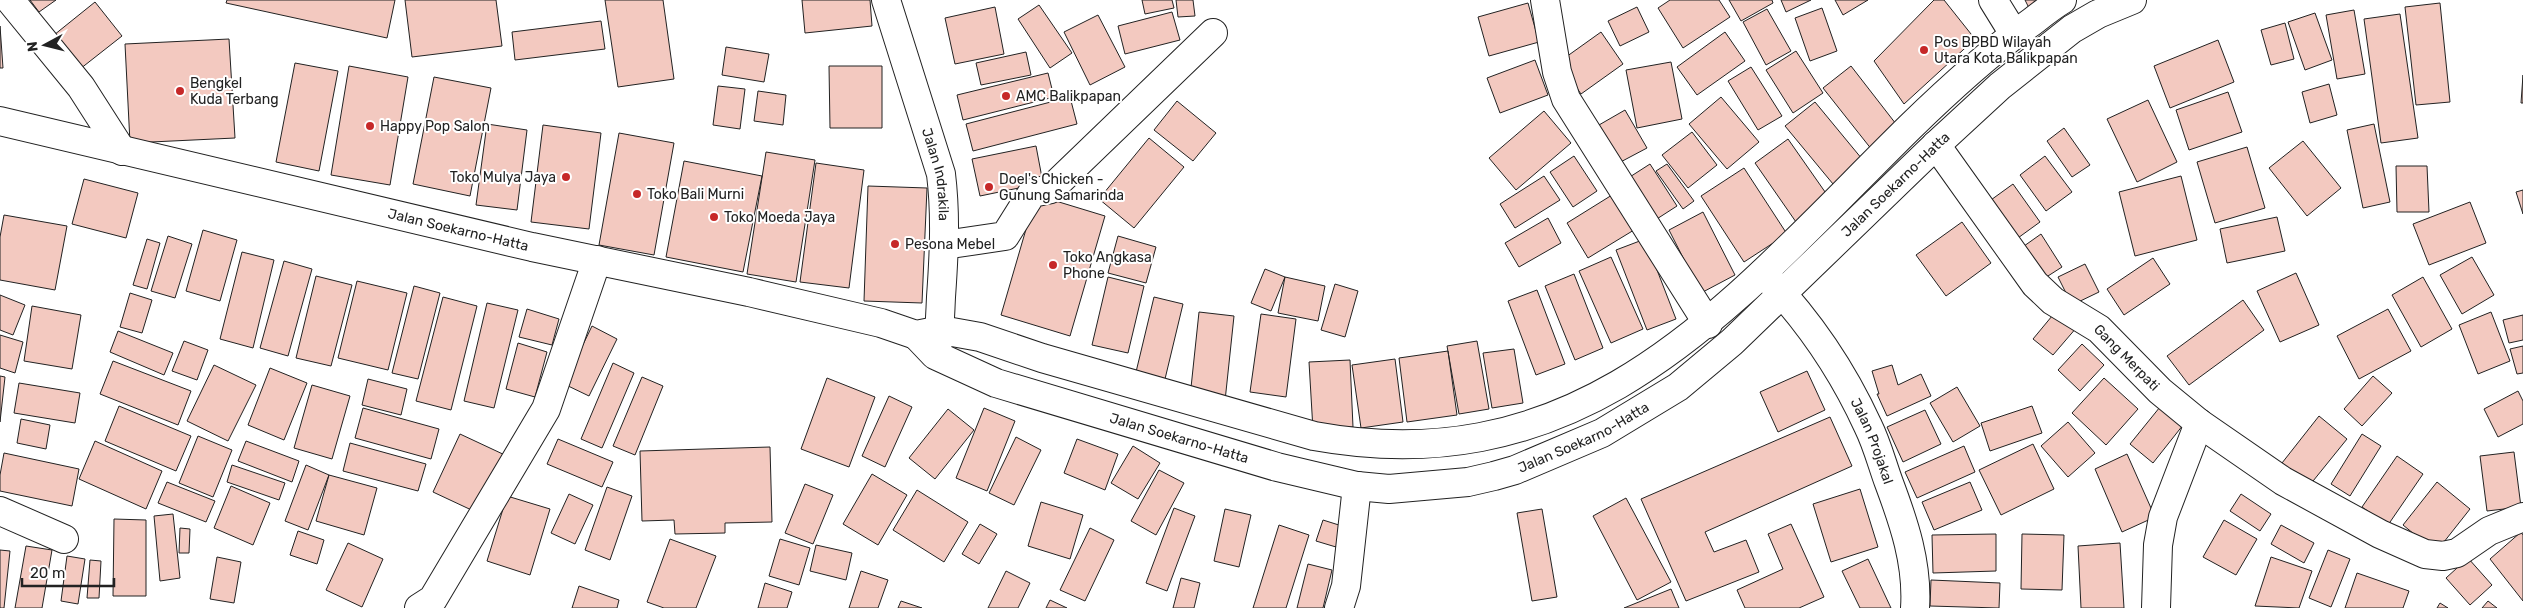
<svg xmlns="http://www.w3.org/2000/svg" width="2523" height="608" font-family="Rubik,sans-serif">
	<rect width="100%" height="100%" fill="#fff"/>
	<path fill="#f3c9c0" stroke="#222" d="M30,0H56L39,12Z
		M227,0H395L387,38L226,3Z
		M405,0H496L502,46L412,57Z
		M605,0H663L674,79L618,87Z
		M802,0H870L872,26L805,33Z
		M1142,0H1172L1174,8L1145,14Z
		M1176,0H1193L1195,16L1178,17Z
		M1670,0H1719L1730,17L1683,48L1658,8Z
		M1729,0H1772L1773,3L1741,21Z
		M1781,0H1811L1786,12Z
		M1835,0H1868L1843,15Z
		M1934,0H1944L1975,39L1904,104L1874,61Z
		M2025,0H2053L2031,12Z
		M95,2L122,36L80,69L54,35Z
		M1528,3L1539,42L1489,56L1478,17Z
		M2440,3L2450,102L2416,105L2405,7Z
		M1039,5L1072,53L1050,68L1018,19Z
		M995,7L1004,54L955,64L945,18Z
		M1637,7L1649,32L1620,46L1608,21Z
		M1822,8L1837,51L1810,61L1795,18Z
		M1767,9L1791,51L1766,65L1743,22Z
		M2354,10L2365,74L2337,79L2326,15Z
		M1172,12L1180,40L1125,54L1118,26Z
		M2315,13L2332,60L2305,70L2288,22Z
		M2400,14L2418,138L2381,143L2364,19Z
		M1098,15L1125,67L1090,85L1064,32Z
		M601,21L605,49L515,60L512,32Z
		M2285,23L2294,59L2271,65L2261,30Z
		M0,26L3,68H0Z
		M1601,32L1623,64L1581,94L1559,62Z
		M1725,32L1745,61L1697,95L1677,67Z
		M229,39L235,138L130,143L125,44Z
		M2218,40L2234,82L2170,108L2154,66Z
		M726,47L769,54L764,82L722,75Z
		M1796,51L1823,93L1793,113L1766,70Z
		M1026,52L1031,75L981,85L976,63Z
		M1535,60L1548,95L1500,113L1487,78Z
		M1671,62L1682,119L1637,128L1626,70Z
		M295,63L338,71L319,171L276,162Z
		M349,66L408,77L390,185L331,175Z
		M829,66H882V128H830Z
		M1851,66L1903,133L1876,155L1823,88Z
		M1751,67L1782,116L1758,130L1728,81Z
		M1048,73L1054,97L963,120L957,95Z
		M2523,75V103H2521Z
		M434,77L491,88L470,196L413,184Z
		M2329,84L2337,115L2310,123L2302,92Z
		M718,86L745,89L740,129L713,125Z
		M758,91L786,95L783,125L754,121Z
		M2228,92L2242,132L2189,150L2176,110Z
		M1070,97L1077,124L973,151L966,124Z
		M1721,97L1759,142L1727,169L1689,124Z
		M2148,100L2177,162L2137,182L2107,119Z
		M1177,101L1216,133L1193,161L1154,130Z
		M1815,102L1867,165L1838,190L1785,126Z
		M1625,110L1647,148L1613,166L1592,129Z
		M1544,111L1571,143L1516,190L1489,158Z
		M487,124L527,130L517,210L476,205Z
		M2374,124L2390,202L2363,208L2347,130Z
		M543,125L601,133L589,229L531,222Z
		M2064,128L2090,165L2072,177L2047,141Z
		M1692,132L1717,165L1688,188L1662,155Z
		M619,133L674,143L654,255L599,245Z
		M1149,138L1184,167L1134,228L1099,199Z
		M1788,139L1830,199L1796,222L1755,163Z
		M2303,141L2341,188L2307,216L2269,168Z
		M1036,146L1043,183L980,196L972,159Z
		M2247,147L2265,208L2215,223L2197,162Z
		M766,152L815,160L796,282L747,274Z
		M1574,156L1597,191L1573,207L1550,172Z
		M2045,156L2072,192L2046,211L2020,175Z
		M684,161L762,176L743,272L666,257Z
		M816,163L864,170L849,288L800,282Z
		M1650,164L1677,206L1649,224L1622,182Z
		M1667,164L1694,201L1683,209L1656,171Z
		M2396,166H2427L2429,212H2397Z
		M1744,168L1787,234L1744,262L1701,196Z
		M1544,176L1560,200L1515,228L1500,204Z
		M2181,176L2197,240L2135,256L2119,192Z
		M84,179L138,193L126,238L72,224Z
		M2013,184L2040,222L2011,243L1984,205Z
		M868,186L927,188L922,303L864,301Z
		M2523,190V214L2516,192Z
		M1036,195L1105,216L1070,336L1001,315Z
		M1612,195L1634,230L1588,258L1567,223Z
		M2470,202L2486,243L2429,265L2413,224Z
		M1703,212L1735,275L1701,293L1669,230Z
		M4,215L67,226L55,290L0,280V237Z
		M2277,217L2285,251L2227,263L2220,229Z
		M1548,218L1561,243L1519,267L1505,243Z
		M1962,222L1991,263L1946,296L1916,255Z
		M203,230L237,240L220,301L186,291Z
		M2041,234L2062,267L2037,283L2017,251Z
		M168,236L192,244L175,298L151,291Z
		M1118,236L1156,247L1146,283L1108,273Z
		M147,239L160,243L147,289L133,285Z
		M1645,239L1676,319L1647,330L1616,250Z
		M242,252L274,260L253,348L220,339Z
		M1611,257L1643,329L1611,343L1579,271Z
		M2472,257L2494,295L2462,314L2440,275Z
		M2153,258L2170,284L2124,315L2107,289Z
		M284,261L312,269L288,356L260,348Z
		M2085,264L2099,292L2072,305L2058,277Z
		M1265,269L1285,277L1271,311L1251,303Z
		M2296,273L2319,325L2280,342L2257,291Z
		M1574,274L1603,348L1575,360L1545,286Z
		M316,276L352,285L331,366L296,358Z
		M1108,277L1144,286L1128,353L1092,345Z
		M1285,277L1325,286L1318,321L1278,313Z
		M2423,277L2452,329L2421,347L2392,295Z
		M357,281L407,293L388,370L338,358Z
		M1335,284L1358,291L1345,337L1321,330Z
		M414,286L440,293L418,379L392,373Z
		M1537,290L1565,364L1536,375L1508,301Z
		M130,293L152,300L142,333L120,327Z
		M0,295L25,305L13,335L0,330Z
		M443,297L477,306L451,410L416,401Z
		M1154,297L1183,304L1165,379L1136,372Z
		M2243,300L2264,330L2189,385L2167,356Z
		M487,303L518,310L494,408L464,401Z
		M32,306L81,315L72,369L24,361Z
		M527,309L559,319L552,345L519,337Z
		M2388,309L2411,351L2359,379L2337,336Z
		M2057,310L2077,327L2053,355L2033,339Z
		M1199,312L1234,316L1225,401L1190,397Z
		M2491,312L2510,361L2478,374L2459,325Z
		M1261,314L1296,319L1286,397L1250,392Z
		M2523,315V340L2509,343L2503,320Z
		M592,326L617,339L589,396L564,384Z
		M118,331L173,353L164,375L110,352Z
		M0,335L23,342L15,373L0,368Z
		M184,341L208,350L197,380L172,371Z
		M1477,341L1489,409L1459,414L1447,346Z
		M518,343L547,352L535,397L506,389Z
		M2082,344L2104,365L2080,391L2058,370Z
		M2523,346V373L2517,374L2510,349Z
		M1514,349L1523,403L1492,408L1483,353Z
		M1448,351L1457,415L1407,422L1399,358Z
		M1395,359L1403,422L1361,428L1352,365Z
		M1350,360L1353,427L1313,430L1309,362Z
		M113,361L191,391L178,425L100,394Z
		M613,363L634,373L602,448L581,439Z
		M214,365L256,385L228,441L187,421Z
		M1892,365L1898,385L1921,374L1931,396L1887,416L1877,394H1879L1872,371Z
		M270,368L307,383L284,440L248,425Z
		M1807,371L1825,410L1778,432L1760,392Z
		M0,376L5,377L0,422Z
		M2373,376L2392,393L2362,426L2344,409Z
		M642,377L663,386L635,455L613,446Z
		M827,378L875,397L849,467L801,449Z
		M2104,378L2138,409L2106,445L2072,413Z
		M368,379L407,389L401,415L362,405Z
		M19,383L80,393L75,423L14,413Z
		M312,385L350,396L332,459L294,448Z
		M1957,387L1980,426L1953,442L1930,403Z
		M2518,391L2523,401V424L2498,437L2484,409Z
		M889,396L912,407L885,467L862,456Z
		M2164,402L2187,420L2153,463L2130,444Z
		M119,406L191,436L176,471L105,441Z
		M2032,406L2042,433L1990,451L1981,423Z
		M363,408L439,429L431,459L355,438Z
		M984,408L1015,421L987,491L956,478Z
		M948,409L974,430L935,479L909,458Z
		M1925,410L1941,444L1903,462L1887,427Z
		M2319,416L2347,439L2309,486L2282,463Z
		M1830,417L1852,466L1705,532L1714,552L1746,540L1759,572L1686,601L1641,499Z
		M21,419L50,425L46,449L17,443Z
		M2068,422L2095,453L2068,477L2041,446Z
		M460,434L507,456L480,514L433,492Z
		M2362,434L2381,446L2350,496L2331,484Z
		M198,436L232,450L213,497L179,483Z
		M1016,437L1041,450L1014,505L989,493Z
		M558,439L613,462L602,487L547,464Z
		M1077,439L1118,454L1105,490L1064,473Z
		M95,441L162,471L146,509L79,479Z
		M246,441L299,461L292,482L238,461Z
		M350,443L426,464L418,491L343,471Z
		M2033,444L2054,489L2001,515L1979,470Z
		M1133,446L1160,463L1138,499L1111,483Z
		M1964,446L1975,472L1917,498L1905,472Z
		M770,447L772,522L725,523V533L675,534L674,520L642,521L640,451Z
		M2514,452L2521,507L2487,511L2480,456Z
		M4,453L79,469L72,506L0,491V475Z
		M2127,454L2155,517L2122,532L2095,469Z
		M2397,456L2423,474L2388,525L2362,507Z
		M232,465L285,483L279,500L227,482Z
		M306,465L329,475L308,530L285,521Z
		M1159,470L1184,483L1156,535L1131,521Z
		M872,474L907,495L878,545L843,524Z
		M329,475L377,488L364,535L316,521Z
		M167,482L215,501L206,522L158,503Z
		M1970,482L1982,510L1934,530L1922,502Z
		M2437,482L2470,509L2436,552L2403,525Z
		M805,484L833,495L813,544L785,533Z
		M231,486L270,503L253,545L214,528Z
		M607,487L632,496L610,560L585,550Z
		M1860,489L1878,547L1831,562L1813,504Z
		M917,490L968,522L944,562L893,530Z
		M569,494L593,505L575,544L551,533Z
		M2241,494L2271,514L2260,531L2230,511Z
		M507,496L550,509L530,575L487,561Z
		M1626,498L1671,582L1637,600L1593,516Z
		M1041,502L1083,515L1070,559L1028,546Z
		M1174,508L1195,516L1167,591L1146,583Z
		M1225,509L1251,515L1239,567L1214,561Z
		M1542,509L1557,597L1532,601L1517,513Z
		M173,514L180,578L160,581L154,516Z
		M114,519L146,520V596H113Z
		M1323,520L1342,526L1336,547L1316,541Z
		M2224,520L2257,539L2236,575L2203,557Z
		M980,524L997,534L979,564L962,554Z
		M1791,524L1824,597L1799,608H1745L1737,590L1783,569L1768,534Z
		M1279,525L1309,535L1286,608H1253Z
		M2281,525L2314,543L2304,563L2271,544Z
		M180,528L190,529L189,553H179Z
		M1090,528L1114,540L1085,601L1060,590Z
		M298,531L324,540L317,564L290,555Z
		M2521,532L2523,535V601L2490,559Z
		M1996,534V571L1933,573L1932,535Z
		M2022,534L2064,535L2062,590L2021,589Z
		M670,539L716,556L696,608H664L647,602Z
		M780,539L810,548L799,585L769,576Z
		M348,543L383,559L362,607L326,590Z
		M2120,543L2124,608H2081L2078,546Z
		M816,545L852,553L846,580L810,571Z
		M26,546L52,550L42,608H15Z
		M0,550L10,551L4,608H0Z
		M2328,550L2350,559L2331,607L2309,598Z
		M67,556L85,559L78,604L61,601Z
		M217,557L241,562L234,603L210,599Z
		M2271,557L2312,571L2299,608L2255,606Z
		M2468,558L2492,585L2470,605L2446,578Z
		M1868,559L1891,608H1860L1842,571Z
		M90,560L101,561L99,598H87Z
		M1308,564L1332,570L1323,608H1297Z
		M861,571L888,580L878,608H849Z
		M1006,571L1030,583L1018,608H988Z
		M2357,573L2409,591L2403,608H2345Z
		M1181,578L1200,583L1194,608H1173Z
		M1931,580L2000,583L1999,608L1930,606Z
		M765,583L792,592L787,608H758Z
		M579,586L619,600L617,608H572Z
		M1671,589L1679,608H1624Z
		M1050,600L1067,608H1046Z
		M901,601L922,608H898Z
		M2488,601L2497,608H2482Z
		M2440,603L2448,608H2437Z"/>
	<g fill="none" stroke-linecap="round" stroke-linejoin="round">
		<defs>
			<g id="minor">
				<path d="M10,0L81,87L122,151"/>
				<path d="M1545,0L1557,72L1566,99L1708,324"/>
				<path d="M1993,0L2014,34"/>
				<path id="s1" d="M1936,145L2035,284L2053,301L2099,329L2160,391L2199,423L2283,481L2380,534L2425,554L2443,556L2457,553L2489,531L2523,517"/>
				<path d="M944,245L1005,236L1032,193L1051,189L1213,33"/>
				<path id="s2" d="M1763,273C1807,318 1842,369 1868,426C1877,444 1882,464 1889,483C1904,523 1918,564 1915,608"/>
				<path d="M0,511L64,539"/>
				<path d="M419,608L433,599L546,409L597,260"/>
				<path d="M1339,608L1346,586L1357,486"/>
				<path d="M2156,608L2158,545L2163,517L2199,423"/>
			</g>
			<g id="tertiary">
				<path id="s3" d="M886,0L941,174C946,215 944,255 941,297C940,317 940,334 936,354"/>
			</g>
			<g id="trunk">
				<path id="s4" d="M0,121L532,247L749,292L881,323L916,335L941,330L980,337L1042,358L1314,436C1589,486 1733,301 1909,128C1948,90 1988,53 2033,21C2042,14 2052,6 2062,0"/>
				<path id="s5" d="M916,335L935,355L996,383L1277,467L1357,486L1389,489L1468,482L1494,476L1515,470L1602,433L1678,387L1732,342L1936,145L2000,86L2072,29L2098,14L2132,0"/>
			</g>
		</defs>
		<use href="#minor" stroke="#222" stroke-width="30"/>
		<use href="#tertiary" stroke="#222" stroke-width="30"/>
		<use href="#trunk" stroke="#222" stroke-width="30"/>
		<use href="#minor" stroke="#fff" stroke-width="28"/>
		<use href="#tertiary" stroke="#fff" stroke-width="28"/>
		<use href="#trunk" stroke="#fff" stroke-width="28"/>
	</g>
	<g fill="#c62828" stroke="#fff" stroke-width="2">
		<circle cx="1924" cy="50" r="5"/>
		<circle cx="180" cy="91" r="5"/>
		<circle cx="1006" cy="96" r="5"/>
		<circle cx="370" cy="126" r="5"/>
		<circle cx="566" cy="177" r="5"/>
		<circle cx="989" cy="187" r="5"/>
		<circle cx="637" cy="194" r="5"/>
		<circle cx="714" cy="217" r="5"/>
		<circle cx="895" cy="244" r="5"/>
		<circle cx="1053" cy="265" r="5"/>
	</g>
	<g text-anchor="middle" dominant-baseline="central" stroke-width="4" stroke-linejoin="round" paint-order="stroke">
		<g font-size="14" fill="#222" stroke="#fff" text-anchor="start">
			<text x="1934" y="42">Pos BPBD Wilayah<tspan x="1934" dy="16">Utara Kota Balikpapan</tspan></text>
			<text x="190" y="83">Bengkel<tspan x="190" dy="16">Kuda Terbang</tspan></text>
			<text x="1016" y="96">AMC Balikpapan</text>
			<text x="380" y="126">Happy Pop Salon</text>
			<text x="556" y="177" text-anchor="end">Toko Mulya Jaya</text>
			<text x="999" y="179">Doel's Chicken -<tspan x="999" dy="16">Gunung Samarinda</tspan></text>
			<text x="647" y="194">Toko Bali Murni</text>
			<text x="724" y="217">Toko Moeda Jaya</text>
			<text x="905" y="244">Pesona Mebel</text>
			<text x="1063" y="257">Toko Angkasa<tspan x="1063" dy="16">Phone</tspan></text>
		</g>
		<g font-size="14" fill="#222" stroke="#fff">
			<text stroke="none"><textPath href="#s3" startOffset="182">Jalan Indrakila</textPath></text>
			<text stroke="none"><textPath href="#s5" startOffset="1111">Jalan Soekarno-Hatta</textPath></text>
			<text stroke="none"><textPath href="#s4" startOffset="471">Jalan Soekarno-Hatta</textPath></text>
			<text stroke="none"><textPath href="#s1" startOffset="289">Gang Merpati</textPath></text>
			<text stroke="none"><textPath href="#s5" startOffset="706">Jalan Soekarno-Hatta</textPath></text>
			<text stroke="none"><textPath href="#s5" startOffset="286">Jalan Soekarno-Hatta</textPath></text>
			<text stroke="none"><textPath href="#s2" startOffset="202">Jalan Projakal</textPath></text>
		</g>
	</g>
	<g transform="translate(45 45) rotate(263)" stroke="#ffffff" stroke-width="4" paint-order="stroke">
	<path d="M0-4L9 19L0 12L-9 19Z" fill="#222222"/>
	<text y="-8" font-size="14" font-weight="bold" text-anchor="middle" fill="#222222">N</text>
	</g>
	<path d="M22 578v8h92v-8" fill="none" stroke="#222222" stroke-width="2.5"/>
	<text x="30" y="578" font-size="15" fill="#222222" stroke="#ffffff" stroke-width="4" paint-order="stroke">20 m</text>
</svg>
